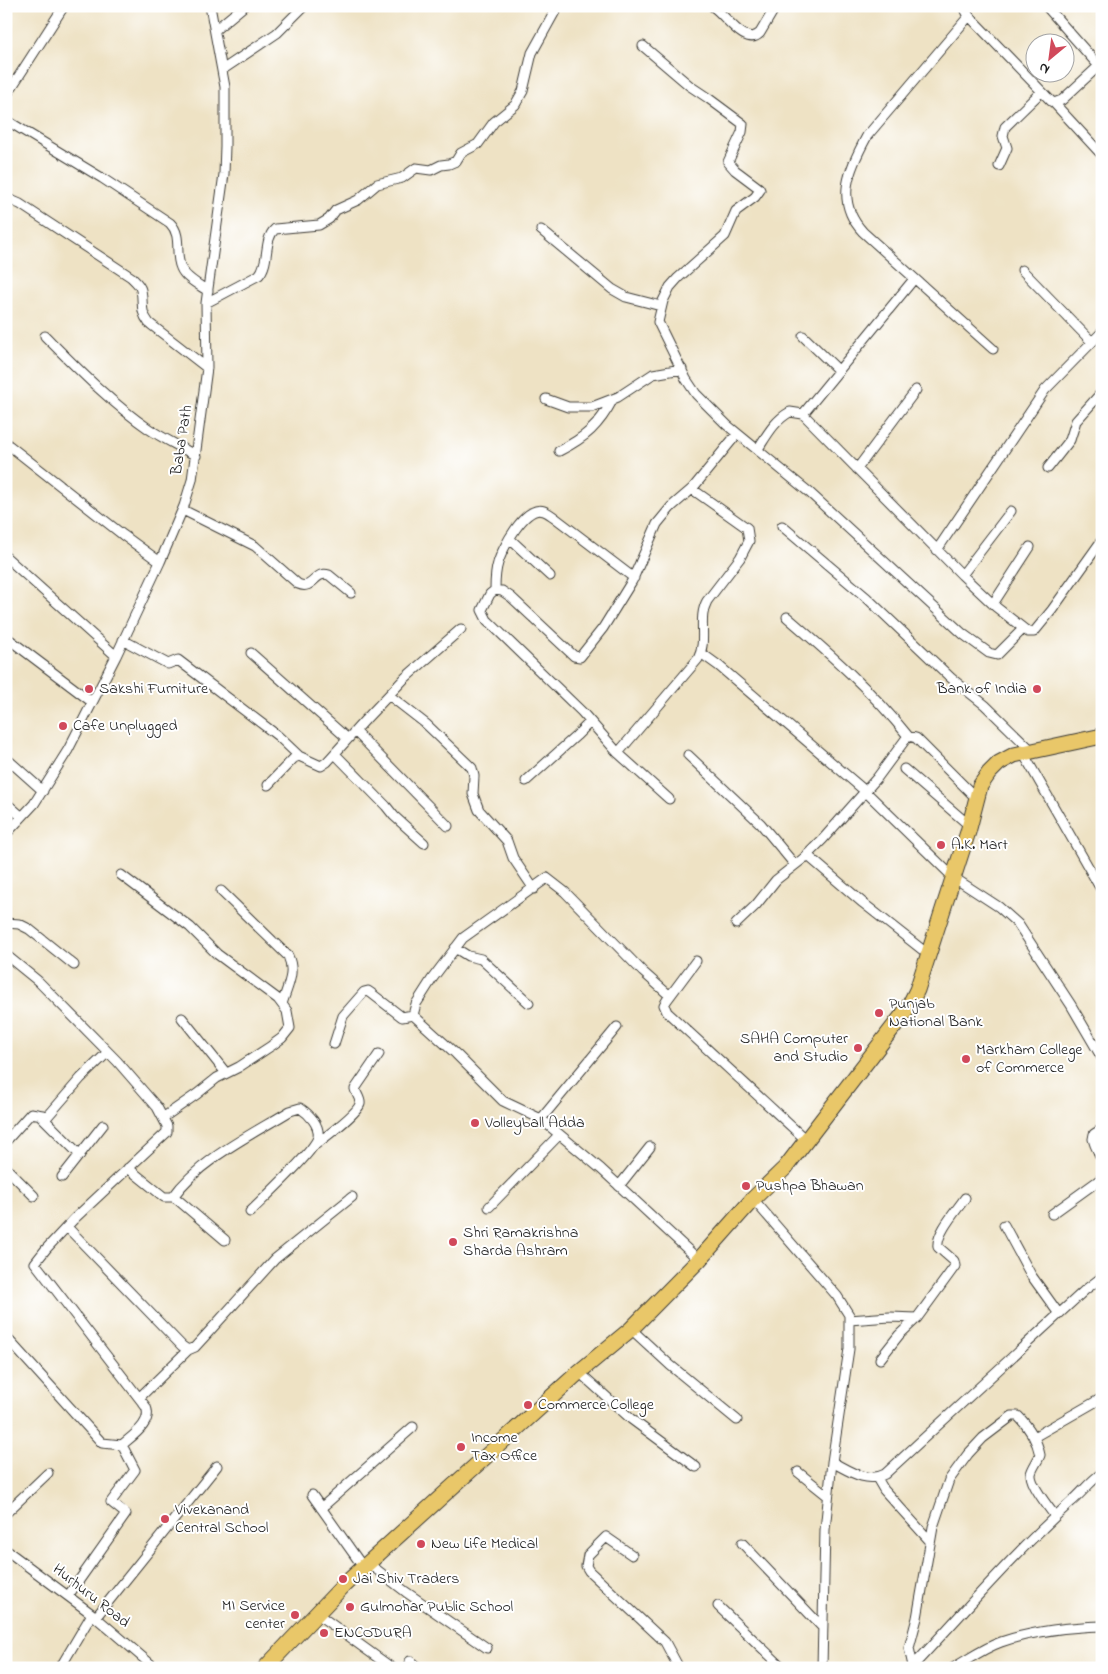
<svg xmlns="http://www.w3.org/2000/svg" width="1108" height="1674" font-family="'Indie Flower',sans-serif">
	<rect width="100%" height="100%" fill="#fff"/>
	<filter id="ink" filterUnits="userSpaceOnUse"><feTurbulence type="fractalNoise" baseFrequency=".02" numOctaves="2"/><feDisplacementMap in="SourceGraphic" scale="10" xChannelSelector="R" yChannelSelector="G"/><feConvolveMatrix kernelMatrix="1 2 1 2 8 2 1 2 1" color-interpolation-filters="sRGB"/></filter>
	<filter id="wash" filterUnits="userSpaceOnUse"><feTurbulence type="fractalNoise" baseFrequency=".0096" numOctaves="4" result="noise"/><feDisplacementMap in="SourceGraphic" scale="20" xChannelSelector="R" yChannelSelector="G"/><feGaussianBlur stdDeviation="1.12" result="paint"/><feColorMatrix in="noise" values="0 0 0 0 0 0 0 0 0 0 0 0 0 0 0 0 0 1.4 0 .05"/><feComposite in="paint" operator="in"/></filter>
	<g filter="url(#wash)">
		<rect width="100%" height="100%" fill="#eee2c4"/>
	</g>
	<g filter="url(#ink)">
		<g fill="none" stroke-linecap="round" stroke-linejoin="round">
			<defs>
				<path id="street" d="M712,6C725,14 745,48 760,33L776,6
					M963,6L969,16L1051,101L1054,103L1062,100L1102,63
					M1046,6L1099,66
					M969,16L867,136C849,169 834,201 863,232L993,349
					M215,30L244,6
					M643,46L690,86L708,98L743,124L742,132L728,162L735,170L759,188L760,190L755,197L736,211L725,236L678,278L670,287L663,301L658,322L686,379L696,394L727,425L810,493L963,634L989,653L997,655L1023,629
					M222,70L277,33L304,6
					M6,96L64,6
					M1054,103L1102,155
					M6,120L102,178L170,223C183,236 174,253 181,268C185,278 199,285 208,291
					M999,166L1007,148L1003,136L1005,127L1041,92
					M6,198L20,204L131,277C135,281 140,285 141,290C144,304 139,310 149,323L207,368
					M541,230L612,289L626,297L661,306
					M1022,270L1092,342
					M206,303L259,275C270,263 263,240 275,229L319,225L329,219L336,210L358,200L377,184L402,178L416,168L431,170L441,165L449,164L456,161L461,153L478,144L494,122L515,105L523,91L532,53L558,6
					M45,336C78,369 111,403 149,429C164,439 181,447 196,456
					M803,336L839,371
					M546,399L568,407H592L618,397L653,374L682,369
					M803,414L914,279
					M6,443L123,535L160,562
					M758,449C767,435 775,420 790,412L803,414L962,575L996,607L1028,632H1034L1052,610L1102,540
					M559,451C586,437 599,426 613,399
					M1048,468L1070,440L1076,421L1102,392
					M857,469L916,390
					M183,510L255,546L298,584C314,591 314,570 329,575L351,593
					M782,526L867,598L951,678L985,705L1032,751
					M510,539L550,576
					M937,550L1045,390L1102,332
					M6,557L116,656
					M962,575L1011,511
					M495,590C495,581 495,572 498,563C502,549 525,504 544,511C547,512 551,515 554,517L634,578
					M993,604L1030,547
					M787,617C830,654 872,691 908,736
					M6,637L92,702
					M123,640L168,664L178,660L278,736L299,756
					M251,653L348,739
					M701,653L719,666L865,791L953,877L999,907L1018,924L1071,1005L1102,1058
					M390,696L426,724L472,768L474,776L473,794L479,810L507,841L513,858L534,889
					M355,731L448,826
					M618,753L698,659C708,640 697,619 707,601L740,558L749,541L747,528L692,489
					M1023,753L1102,891
					M335,754L386,806L394,816L424,843
					M688,755L761,824L795,865
					M6,758L43,791
					M904,769L970,826
					M526,781L576,736L590,722
					M268,785L294,758L299,756L321,766L327,762L365,720L405,678L461,629
					M669,799L618,753L582,712L487,620L482,610L490,594L495,590L502,591L511,597L574,656L580,657L603,628L632,581L657,524L671,507L692,489L737,434
					M6,803L22,817
					M6,834L34,804L68,750L116,656L160,562L184,506L192,480L207,368L206,303L224,174L225,146V87L210,6
					M807,855L863,903L929,955
					M121,875L190,927L217,954L278,999L287,1011L290,1028L282,1038L271,1046L239,1067L217,1078L197,1094L164,1117
					M221,891L288,956C296,973 287,987 282,1004
					M6,923L19,924L29,929L74,965
					M736,924L756,905L776,880L804,858L823,839L877,778L908,736L916,738L977,799
					M455,948L468,956L481,959L529,1003
					M6,955L38,981L117,1061L157,1107L167,1126V1132L165,1134L74,1219L46,1249L35,1263L146,1407C153,1423 132,1436 122,1445
					M696,961L667,1000L664,1005L667,1012L806,1140
					M670,996L643,972L565,892L547,878L463,938L432,979L416,1004L413,1015L456,1054L503,1101L541,1119L601,1169L699,1260
					M182,1018L226,1073
					M334,1044L343,1016L364,992L368,991L371,993L402,1017L413,1015
					M40,1115L80,1155
					M541,1119L617,1027
					M1102,1129L1094,1134L1093,1139L1095,1145L1102,1160
					M6,1141L31,1113L48,1116L81,1078L108,1052
					M315,1145C324,1138 357,1114 360,1104C361,1099 356,1094 355,1089L379,1054
					M6,1168L34,1196
					M128,1168L164,1197H173L178,1200L225,1240
					M62,1177L103,1125
					M619,1186L650,1147
					M173,1197C199,1160 251,1135 290,1111L300,1108C309,1114 320,1125 318,1137C315,1151 263,1199 250,1212
					M753,1199L837,1296L849,1315V1349L832,1462L825,1530L822,1668
					M489,1207L559,1135
					M1052,1214L1102,1178
					M1004,1225L1031,1275L1059,1314
					M67,1227L182,1346L188,1350L195,1347L206,1335L275,1259L352,1197
					M849,1320L890,1317L917,1318
					M631,1329L670,1365L737,1420
					M6,1337L102,1443L122,1445
					M880,1359L899,1335L917,1318L955,1266L954,1261L938,1247C936,1233 957,1210 965,1198
					M579,1372L631,1419L696,1467
					M140,1397L188,1350
					M1034,1437L1102,1398
					M832,1462C848,1470 866,1484 885,1474L1085,1290L1102,1277
					M798,1472L828,1496
					M877,1478L884,1490L930,1541
					M312,1495L363,1567
					M321,1508L413,1427
					M6,1513L48,1473
					M742,1543L823,1628
					M6,1550L92,1614L155,1668
					M632,1555L606,1537L588,1555L586,1566L589,1571L665,1642L679,1668
					M368,1563L406,1592L487,1648
					M68,1596L126,1514L111,1502L135,1470L122,1445
					M718,1606L783,1668
					M316,1613L392,1668
					M96,1617L217,1466
					M410,1661L418,1668
					M913,1666L909,1648L917,1618L933,1527L949,1480L968,1454L983,1438L1012,1416H1018C1029,1427 1037,1440 1040,1455C1038,1461 1032,1468 1031,1474C1030,1484 1049,1508 1055,1516
					M60,1668L92,1614
					M911,1668C964,1612 1014,1553 1071,1502C1082,1493 1090,1481 1102,1473
					M953,1668C969,1659 984,1648 1001,1642C1033,1631 1068,1627 1102,1626"/>
				<path id="primary" d="M265,1668L344,1585L579,1372L631,1329L699,1260L753,1199L785,1168L908,1008L917,990L968,832L980,786L989,773L999,763L1014,755L1102,736"/>
			</defs>
			<use href="#street" stroke="#3c3a35" stroke-width="11"/>
			<use href="#primary" stroke="#3c3a35" stroke-width="17"/>
			<use href="#street" stroke="#fff" stroke-width="9"/>
			<use href="#primary" stroke="#e9c769" stroke-width="15"/>
		</g>
	</g>
	<g fill="#d1495b" stroke="#fff" stroke-width="2">
		<circle cx="89" cy="689" r="5"/>
		<circle cx="1037" cy="689" r="5"/>
		<circle cx="63" cy="726" r="5"/>
		<circle cx="941" cy="845" r="5"/>
		<circle cx="879" cy="1013" r="5"/>
		<circle cx="858" cy="1048" r="5"/>
		<circle cx="966" cy="1059" r="5"/>
		<circle cx="475" cy="1123" r="5"/>
		<circle cx="746" cy="1186" r="5"/>
		<circle cx="453" cy="1242" r="5"/>
		<circle cx="528" cy="1405" r="5"/>
		<circle cx="461" cy="1447" r="5"/>
		<circle cx="165" cy="1519" r="5"/>
		<circle cx="421" cy="1544" r="5"/>
		<circle cx="343" cy="1579" r="5"/>
		<circle cx="350" cy="1607" r="5"/>
		<circle cx="295" cy="1615" r="5"/>
		<circle cx="324" cy="1633" r="5"/>
	</g>
	<g text-anchor="middle" dominant-baseline="central" stroke-width="4" stroke-linejoin="round" paint-order="stroke">
		<g font-size="16" fill="#1c1c1c" stroke="#fff">
			<text transform="translate(182 440) rotate(-81)">Baba Path</text>
			<text transform="translate(91 1596) rotate(38)">Hurhuru Road</text>
		</g>
		<g font-size="16" fill="#1c1c1c" stroke="#fff" text-anchor="start">
			<text x="99" y="689">Sakshi Furniture</text>
			<text x="1027" y="689" text-anchor="end">Bank of India</text>
			<text x="73" y="726">Cafe Unplugged</text>
			<text x="951" y="845">A.K. Mart</text>
			<text x="889" y="1004">Punjab<tspan x="889" dy="18">National Bank</tspan></text>
			<text x="848" y="1039" text-anchor="end">SAHA Computer<tspan x="848" dy="18">and Studio</tspan></text>
			<text x="976" y="1050">Markham College<tspan x="976" dy="18">of Commerce</tspan></text>
			<text x="485" y="1123">Volleyball Adda</text>
			<text x="756" y="1186">Pushpa Bhawan</text>
			<text x="463" y="1233">Shri Ramakrishna<tspan x="463" dy="18">Sharda Ashram</tspan></text>
			<text x="538" y="1405">Commerce College</text>
			<text x="471" y="1438">Income<tspan x="471" dy="18">Tax Office</tspan></text>
			<text x="175" y="1510">Vivekanand<tspan x="175" dy="18">Central School</tspan></text>
			<text x="431" y="1544">New Life Medical</text>
			<text x="353" y="1579">Jai Shiv Traders</text>
			<text x="285" y="1606" text-anchor="end">MI Service<tspan x="285" dy="18">center</tspan></text>
			<text x="360" y="1607">Gulmohar Public School</text>
			<text x="334" y="1633">ENCODURA</text>
		</g>
	</g>
	<rect width="1108" height="1674" fill="none" stroke="#fff" stroke-width="25"/>
	<g transform="translate(1050 58) rotate(209)"><circle r="24" fill="#ffffff" stroke="#a4a4a4"/>
	<path d="M0-4L9 19L0 12L-9 19Z" fill="#d1495b"/>
	<text y="-8" font-size="14" font-weight="bold" text-anchor="middle" fill="#1c1c1c">N</text>
	</g>
</svg>
